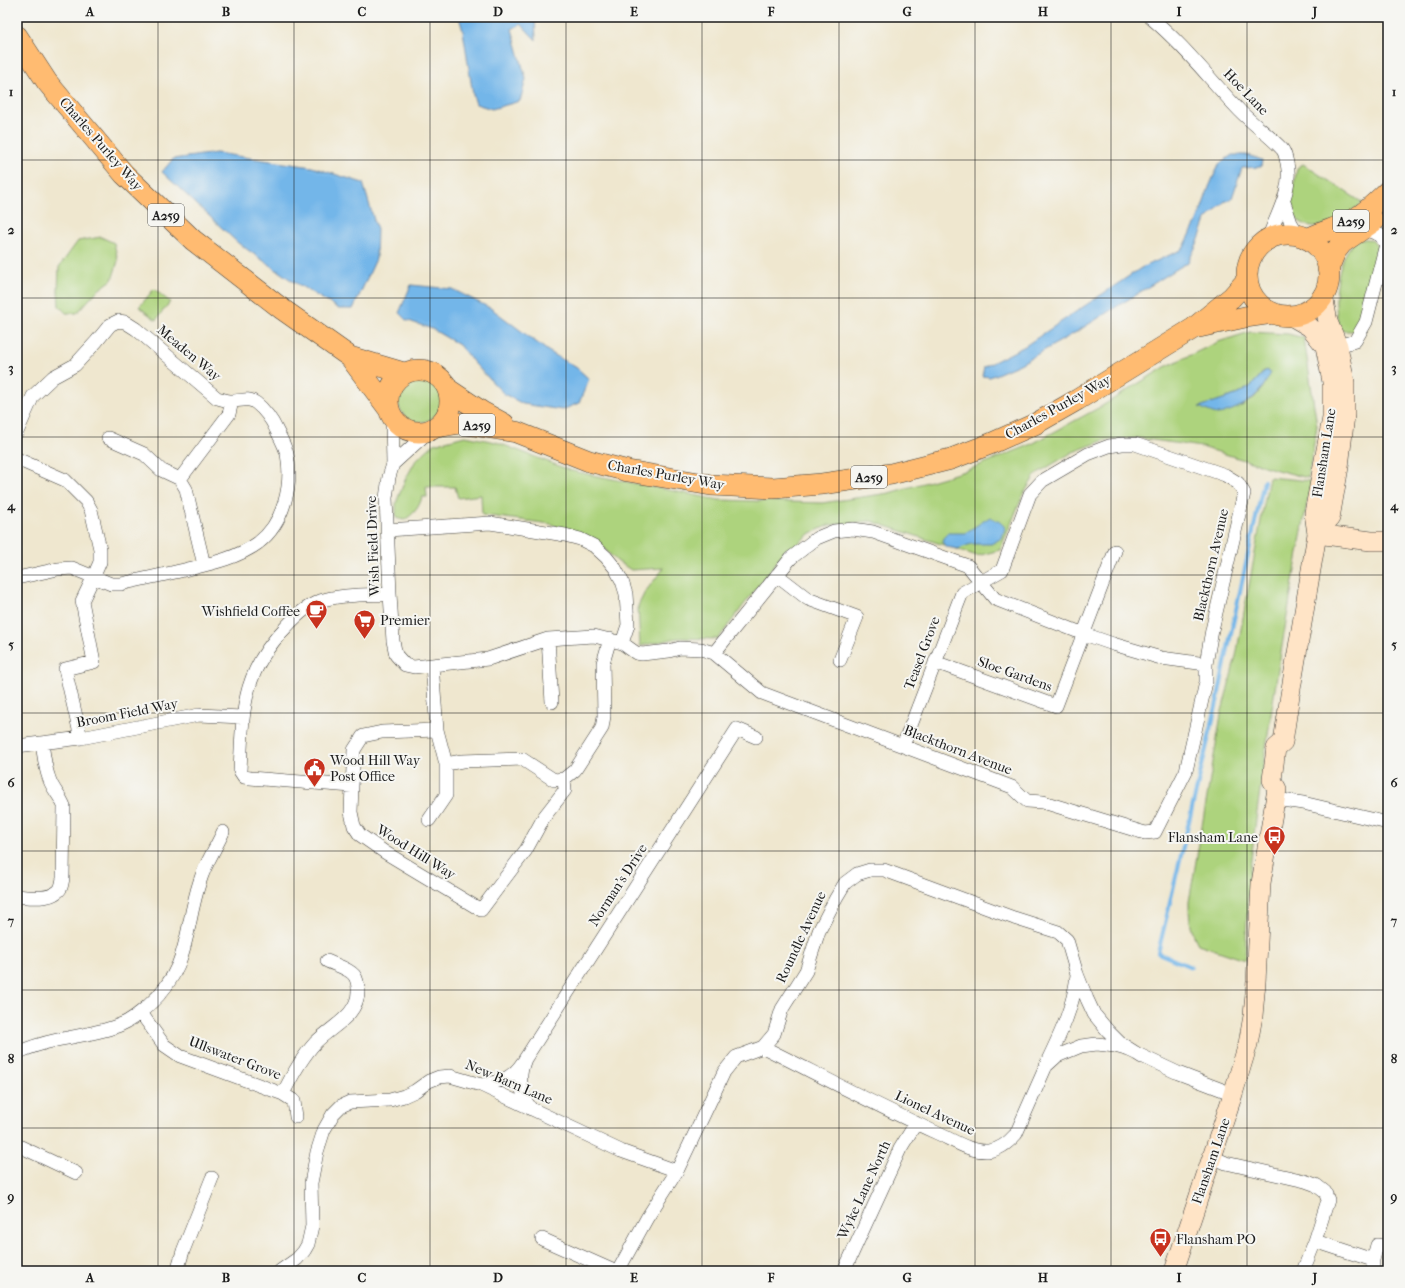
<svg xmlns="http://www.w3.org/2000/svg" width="1405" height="1288" font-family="'IM FELL French Canon',serif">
	<rect width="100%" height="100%" fill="#f6f6f2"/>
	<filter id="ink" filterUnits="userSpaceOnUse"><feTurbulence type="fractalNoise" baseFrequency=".025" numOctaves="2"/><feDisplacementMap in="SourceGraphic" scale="8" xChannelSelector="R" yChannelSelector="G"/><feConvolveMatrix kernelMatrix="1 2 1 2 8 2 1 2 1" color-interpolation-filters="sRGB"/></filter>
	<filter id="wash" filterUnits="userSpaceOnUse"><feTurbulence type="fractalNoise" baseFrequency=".012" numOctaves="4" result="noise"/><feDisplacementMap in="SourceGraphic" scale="16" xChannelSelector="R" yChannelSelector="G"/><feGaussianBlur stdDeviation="0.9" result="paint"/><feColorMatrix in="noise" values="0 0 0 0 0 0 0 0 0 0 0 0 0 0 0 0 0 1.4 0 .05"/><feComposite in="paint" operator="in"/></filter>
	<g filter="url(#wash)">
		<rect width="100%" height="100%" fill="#efe7cf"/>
		<path fill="#add37d" stroke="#64784c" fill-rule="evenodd" d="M1303,164L1363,203C1346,215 1319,236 1299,221C1295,218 1292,213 1292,208C1291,195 1295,181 1297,168Z
			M101,237L114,243L118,261L112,280L97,291L77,313H66L59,306L58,291L59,267L78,241Z
			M1367,239L1373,241L1379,247L1361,315L1357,327L1354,331H1342C1330,313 1336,251 1358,240C1360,239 1365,239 1367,239Z
			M154,289L170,302L156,320L139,307Z
			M1250,332L1288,334L1304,338L1317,426L1308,478L1277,470L1202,447L1139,438L1105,440L1073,452L1036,474L1023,495L1000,550L977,556L871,521L829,525L809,534L793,548H787L718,639L678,638L640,646L638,606L645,592L664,568L631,570L617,561L600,545L551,524L482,515L481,495L458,498L455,487H426L427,497H422C419,508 414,514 404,520L396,518V503L405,480L416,460L434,444L465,436L496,442L572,471L719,500L822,503L889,493L965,471L1030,445L1102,406L1165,367L1218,342ZM1265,370L1264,386L1255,397L1242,406L1200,407L1238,394L1251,386Z
			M398 400a22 22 0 1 1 44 0a22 22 0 1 1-44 0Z
			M1269,477L1311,481C1288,607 1266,733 1251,860C1247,893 1247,927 1245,960L1198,944C1190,930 1189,918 1189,902L1221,715L1236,656Z"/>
		<path fill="#73b6e9" stroke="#486982" d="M459,17H535L536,40L521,24L512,29L526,79L520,101L492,109L476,104L473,95L463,31Z
			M216,153L312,167L363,183L377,230L376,259L353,309H339L291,280L238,243L162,172L173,159Z
			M1232,155H1247L1262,160L1261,167L1242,168L1232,198L1224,202L1206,220L1198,242L1188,262L1073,334L1020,364L990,377L982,376L984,367L1025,346L1141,268L1183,249L1198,219L1209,187L1219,164Z
			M411,285L452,289L492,309L548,351L577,368L589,379L579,403L562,410L523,404L504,394L475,364L459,345L432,329L406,320L399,313Z
			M1266,370L1271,373C1261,392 1252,402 1232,410C1228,411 1222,414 1217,414C1211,413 1204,409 1199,407L1238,394L1251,386Z
			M990,517C996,520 1002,522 1005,528L1002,538L991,544H971L958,549L946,547L942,542L943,538L948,533H965Z"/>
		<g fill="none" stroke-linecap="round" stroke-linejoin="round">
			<path stroke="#73b6e9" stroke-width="4" d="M1191,967L1158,953L1218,698L1231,633L1264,481"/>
		</g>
	</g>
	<g filter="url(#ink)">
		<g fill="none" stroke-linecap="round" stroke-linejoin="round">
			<defs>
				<path id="street" d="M1150,17C1184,45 1211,81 1241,112C1254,125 1270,136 1282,149C1285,152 1286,159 1287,163C1293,190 1276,215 1268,239
					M1284,202L1291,223L1299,236
					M1338,346L1355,341L1366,322L1386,244L1380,235L1364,229
					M392,418L393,464L389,477L386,498L390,594L393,641L396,655L405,665L414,667L432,665L488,659L548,639L594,636L622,643L636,653L642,654L669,651L680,648L701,649L714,653L762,693L1012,787L1027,801L1043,802L1145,833L1155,832L1186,771L1206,682V664L1212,630L1244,493L1238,483L1225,475L1135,444H1122L1109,446L1088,454L1042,481L1030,494L1002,570L962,593L903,746
					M17,432L33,396L53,377L75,365L96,342L110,325L118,321L125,322L136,329L217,398C222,399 227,401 232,401C241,401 248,397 256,403C264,409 272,420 276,429C280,437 285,446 287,454C293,485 284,523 258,543C236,559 209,564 184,570C163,575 142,579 121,584H111L72,568L58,569L17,578
					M108,438L144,454L161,470L180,479
					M17,459L65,480L86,501L91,510L100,549V562L93,578L82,601L94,662L65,669L81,738
					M393,464L428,432
					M388,530L490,523L565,535L580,539L594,546L606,557L615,568L622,581L626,594L628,625L622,643
					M204,565L186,489L180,479L229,414L232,401
					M777,575L808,599L857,617L840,660
					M390,594C370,595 347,594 327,599C310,603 298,614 287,626C241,673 243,710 240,771L244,777L250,778L352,786L351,812L354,826L360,835L386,853L481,910L526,850L544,817L565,790L564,779
					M548,639L552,702
					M714,653L791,558L817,538L834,531L853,529L873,532L968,566L995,599L1084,634L1113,644L1161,658L1206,664
					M935,662L1056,706L1115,551
					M437,730L446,764L462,761L522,759L554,780L564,779L575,770L602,728L604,716L603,663L610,639
					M17,746L81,738L199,715L242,717
					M352,786L354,750L363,736L382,732L437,730L432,665
					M1275,799L1303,803L1388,823
					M429,820L446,795V764
					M17,896C29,897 47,900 57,892C62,889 62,883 63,878L64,806C60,795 52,789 49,778C45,768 44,755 42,744
					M141,1013L164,1045L180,1056L283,1094L294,1101L296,1117
					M763,1047C821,1076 878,1106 937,1133C953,1140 970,1152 988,1151C1000,1150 1009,1142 1016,1134L1046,1066L1057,1056L1081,1046L1097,1044L1115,1046L1129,1050L1178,1073L1233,1094
					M17,1053C30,1047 43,1043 57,1040C79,1035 102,1033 122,1024C132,1020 141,1012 149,1005C191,967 184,929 200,881C205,864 216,848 223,832
					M1047,1062C1060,1035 1074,1006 1077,975
					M481,1085C500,1082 512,1079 523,1062
					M283,1094C292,1075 302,1057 316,1042C332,1026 359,1015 358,990C358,985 357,979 354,975C348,968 335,965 327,961
					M531,1109C520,1094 518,1076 525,1059L737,729L756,737
					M17,1145L76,1173
					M1212,1157L1226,1163L1305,1181L1316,1185L1325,1192L1328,1200L1315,1241L1303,1271
					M542,1239L614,1271
					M1315,1241L1373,1260
					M177,1271L183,1251L212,1178
					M280,1271L297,1259L304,1251L308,1244L312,1226L311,1183L317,1152L324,1130L333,1114L341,1106L350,1102L390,1100L404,1096L415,1091L429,1081L439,1077L450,1076L481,1085L621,1151L677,1171
					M618,1271L647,1218L677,1171L724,1072L736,1057L763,1047L774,1034L782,1009L806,971L819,931L836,898L845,883L857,874L870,870H884L1014,918L1058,932L1067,940L1077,974L1087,999L1094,1014L1108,1031L1120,1043L1142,1057
					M844,1271L900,1149L916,1123
					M1373,1271V1260L1377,1245L1388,1247"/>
				<path id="secondary" d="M1317,534L1330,518L1339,467L1345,415V382L1338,346L1328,322L1323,295
					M1317,534L1371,541H1388
					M1174,1271L1233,1094L1248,1044L1253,1016L1256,982L1261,883L1277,789L1272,780L1276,748L1283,742L1290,695L1317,534L1314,513L1332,418V382L1325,346L1310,327L1291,316"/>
				<path id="primary" d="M17,36L47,82L124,174L193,240L282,309L350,357L404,373
					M1247 275a41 41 0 1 1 82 0a41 41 0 1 1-82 0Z
					M1307,239C1321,232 1337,228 1351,221C1365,214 1377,201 1388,191
					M1328,269L1335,252L1342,243L1374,221
					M1199,327L1245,317L1273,313
					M350,357L388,408
					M388 401a31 31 0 1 1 62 0a31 31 0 1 1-62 0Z
					M449,390L482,412L504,424
					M437,427L460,423L516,432L589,461L628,471L711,485L773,488L822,484L891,474L951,459L990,444L1035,424L1077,400L1194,328L1232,297L1247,280"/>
			</defs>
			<use href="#street" stroke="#3c3a37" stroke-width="14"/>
			<use href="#secondary" stroke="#3c3a37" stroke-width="20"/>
			<use href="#primary" stroke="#3c3a37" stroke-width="22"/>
			<use href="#street" stroke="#fff" stroke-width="13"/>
			<use href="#secondary" stroke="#ffe4c6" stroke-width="19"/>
			<use href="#primary" stroke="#ffbb71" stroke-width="21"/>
		</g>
	</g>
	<path fill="none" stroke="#1c1c1c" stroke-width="1" stroke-opacity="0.55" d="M158,17V1271M294,17V1271M430,17V1271M566,17V1271M702,17V1271M839,17V1271M975,17V1271M1111,17V1271M1247,17V1271M17,160H1388M17,298H1388M17,437H1388M17,575H1388M17,713H1388M17,851H1388M17,990H1388M17,1128H1388"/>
	<defs>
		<symbol id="cafe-pin" viewBox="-11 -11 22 30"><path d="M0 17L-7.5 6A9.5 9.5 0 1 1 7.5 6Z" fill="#c8321e" stroke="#f6f6f2"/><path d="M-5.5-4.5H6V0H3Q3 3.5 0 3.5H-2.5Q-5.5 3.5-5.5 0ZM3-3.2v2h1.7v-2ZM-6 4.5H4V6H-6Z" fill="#fff"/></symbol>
		<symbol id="supermarket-pin" viewBox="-11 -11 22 30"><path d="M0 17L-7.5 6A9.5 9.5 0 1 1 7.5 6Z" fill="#c8321e" stroke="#f6f6f2"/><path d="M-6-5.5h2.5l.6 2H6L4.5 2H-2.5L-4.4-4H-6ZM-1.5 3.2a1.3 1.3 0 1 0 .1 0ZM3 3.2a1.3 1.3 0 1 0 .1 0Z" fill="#fff"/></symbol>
		<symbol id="civic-pin" viewBox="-11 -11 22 30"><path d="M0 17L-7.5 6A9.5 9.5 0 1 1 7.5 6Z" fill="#c8321e" stroke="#f6f6f2"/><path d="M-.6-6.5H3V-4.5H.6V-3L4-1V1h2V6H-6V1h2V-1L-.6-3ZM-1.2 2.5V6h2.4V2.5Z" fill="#fff"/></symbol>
		<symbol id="bus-pin" viewBox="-11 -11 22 30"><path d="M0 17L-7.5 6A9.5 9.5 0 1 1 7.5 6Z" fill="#c8321e" stroke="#f6f6f2"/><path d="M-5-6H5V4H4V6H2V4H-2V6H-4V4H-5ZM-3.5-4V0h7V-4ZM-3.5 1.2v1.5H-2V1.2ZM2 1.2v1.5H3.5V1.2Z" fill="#fff"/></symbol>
	</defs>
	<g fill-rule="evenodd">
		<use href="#cafe-pin" x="304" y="598" width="25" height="34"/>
		<use href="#supermarket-pin" x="352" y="608" width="25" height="34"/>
		<use href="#civic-pin" x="302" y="756" width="25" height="34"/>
		<use href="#bus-pin" x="1262" y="824" width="25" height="34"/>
		<use href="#bus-pin" x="1148" y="1226" width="25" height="34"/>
	</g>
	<g text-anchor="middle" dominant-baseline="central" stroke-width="4" stroke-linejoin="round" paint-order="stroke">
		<g fill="#f6f6f2" stroke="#5d5d5c" stroke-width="1">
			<rect x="148" y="204" width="36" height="22" rx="3"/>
			<rect x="1333" y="210" width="36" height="22" rx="3"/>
			<rect x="459" y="414" width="36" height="22" rx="3"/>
			<rect x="851" y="466" width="36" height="22" rx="3"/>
		</g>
		<g font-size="13" font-weight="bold" fill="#1c1c1c">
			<text x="166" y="215">A259</text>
			<text x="1351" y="221">A259</text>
			<text x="477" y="425">A259</text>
			<text x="869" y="477">A259</text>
		</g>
		<g font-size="14" fill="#1c1c1c" stroke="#f6f6f2">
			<text transform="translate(1246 92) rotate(46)">Hoe Lane</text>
			<text transform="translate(101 144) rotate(49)">Charles Purley Way</text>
			<text transform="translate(189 353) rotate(40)">Meaden Way</text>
			<text transform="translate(1058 407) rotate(-29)">Charles Purley Way</text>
			<text transform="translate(1324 453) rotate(-81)">Flansham Lane</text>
			<text transform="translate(666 475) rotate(10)">Charles Purley Way</text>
			<text transform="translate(373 546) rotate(-92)">Wish Field Drive</text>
			<text transform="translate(1211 565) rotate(-77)">Blackthorn Avenue</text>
			<text transform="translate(922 653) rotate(-69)">Teasel Grove</text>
			<text transform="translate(1015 674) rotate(20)">Sloe Gardens</text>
			<text transform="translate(127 713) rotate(-11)">Broom Field Way</text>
			<text transform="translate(958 750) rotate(21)">Blackthorn Avenue</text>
			<text transform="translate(416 852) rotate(32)">Wood Hill Way</text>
			<text transform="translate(618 885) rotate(-57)">Norman's Drive</text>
			<text transform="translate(801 937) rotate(-65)">Roundle Avenue</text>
			<text transform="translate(235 1058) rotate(21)">Ullswater Grove</text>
			<text transform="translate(509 1082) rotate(23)">New Barn Lane</text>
			<text transform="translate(935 1113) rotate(25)">Lionel Avenue</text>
			<text transform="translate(1211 1161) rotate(-71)">Flansham Lane</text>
			<text transform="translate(864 1190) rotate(-65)">Wyke Lane North</text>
		</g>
		<g font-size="14" fill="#1c1c1c" stroke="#f6f6f2" text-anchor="start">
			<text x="300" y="611" text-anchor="end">Wishfield Coffee</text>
			<text x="380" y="620">Premier</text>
			<text x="330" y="760">Wood Hill Way<tspan x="330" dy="16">Post Office</tspan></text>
			<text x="1258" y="837" text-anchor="end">Flansham Lane</text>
			<text x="1176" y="1239">Flansham PO</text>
		</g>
	</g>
	<rect width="1405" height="1288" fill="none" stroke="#f6f6f2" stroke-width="44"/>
	<rect x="22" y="22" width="1361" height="1244" fill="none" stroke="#1c1c1c" stroke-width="1.5"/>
	<g font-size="13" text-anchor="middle" font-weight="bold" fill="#1c1c1c">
		<text x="90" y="16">A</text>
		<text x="226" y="16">B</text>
		<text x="362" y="16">C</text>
		<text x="498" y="16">D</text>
		<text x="634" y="16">E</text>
		<text x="771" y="16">F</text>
		<text x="907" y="16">G</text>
		<text x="1043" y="16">H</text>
		<text x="1179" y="16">I</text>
		<text x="1315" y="16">J</text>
		<text x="11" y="96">1</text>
		<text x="1394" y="96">1</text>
		<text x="11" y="234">2</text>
		<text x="1394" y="234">2</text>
		<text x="11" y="372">3</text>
		<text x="1394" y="372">3</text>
		<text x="11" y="510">4</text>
		<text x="1394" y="510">4</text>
		<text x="11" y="649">5</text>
		<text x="1394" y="649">5</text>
		<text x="11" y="787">6</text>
		<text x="1394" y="787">6</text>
		<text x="11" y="925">7</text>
		<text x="1394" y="925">7</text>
		<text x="11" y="1063">8</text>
		<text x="1394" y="1063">8</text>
		<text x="11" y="1201">9</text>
		<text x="1394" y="1201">9</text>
		<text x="90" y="1282">A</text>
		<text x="226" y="1282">B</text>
		<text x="362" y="1282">C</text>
		<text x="498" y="1282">D</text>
		<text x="634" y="1282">E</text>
		<text x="771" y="1282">F</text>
		<text x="907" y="1282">G</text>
		<text x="1043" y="1282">H</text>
		<text x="1179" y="1282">I</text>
		<text x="1315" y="1282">J</text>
	</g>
</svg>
